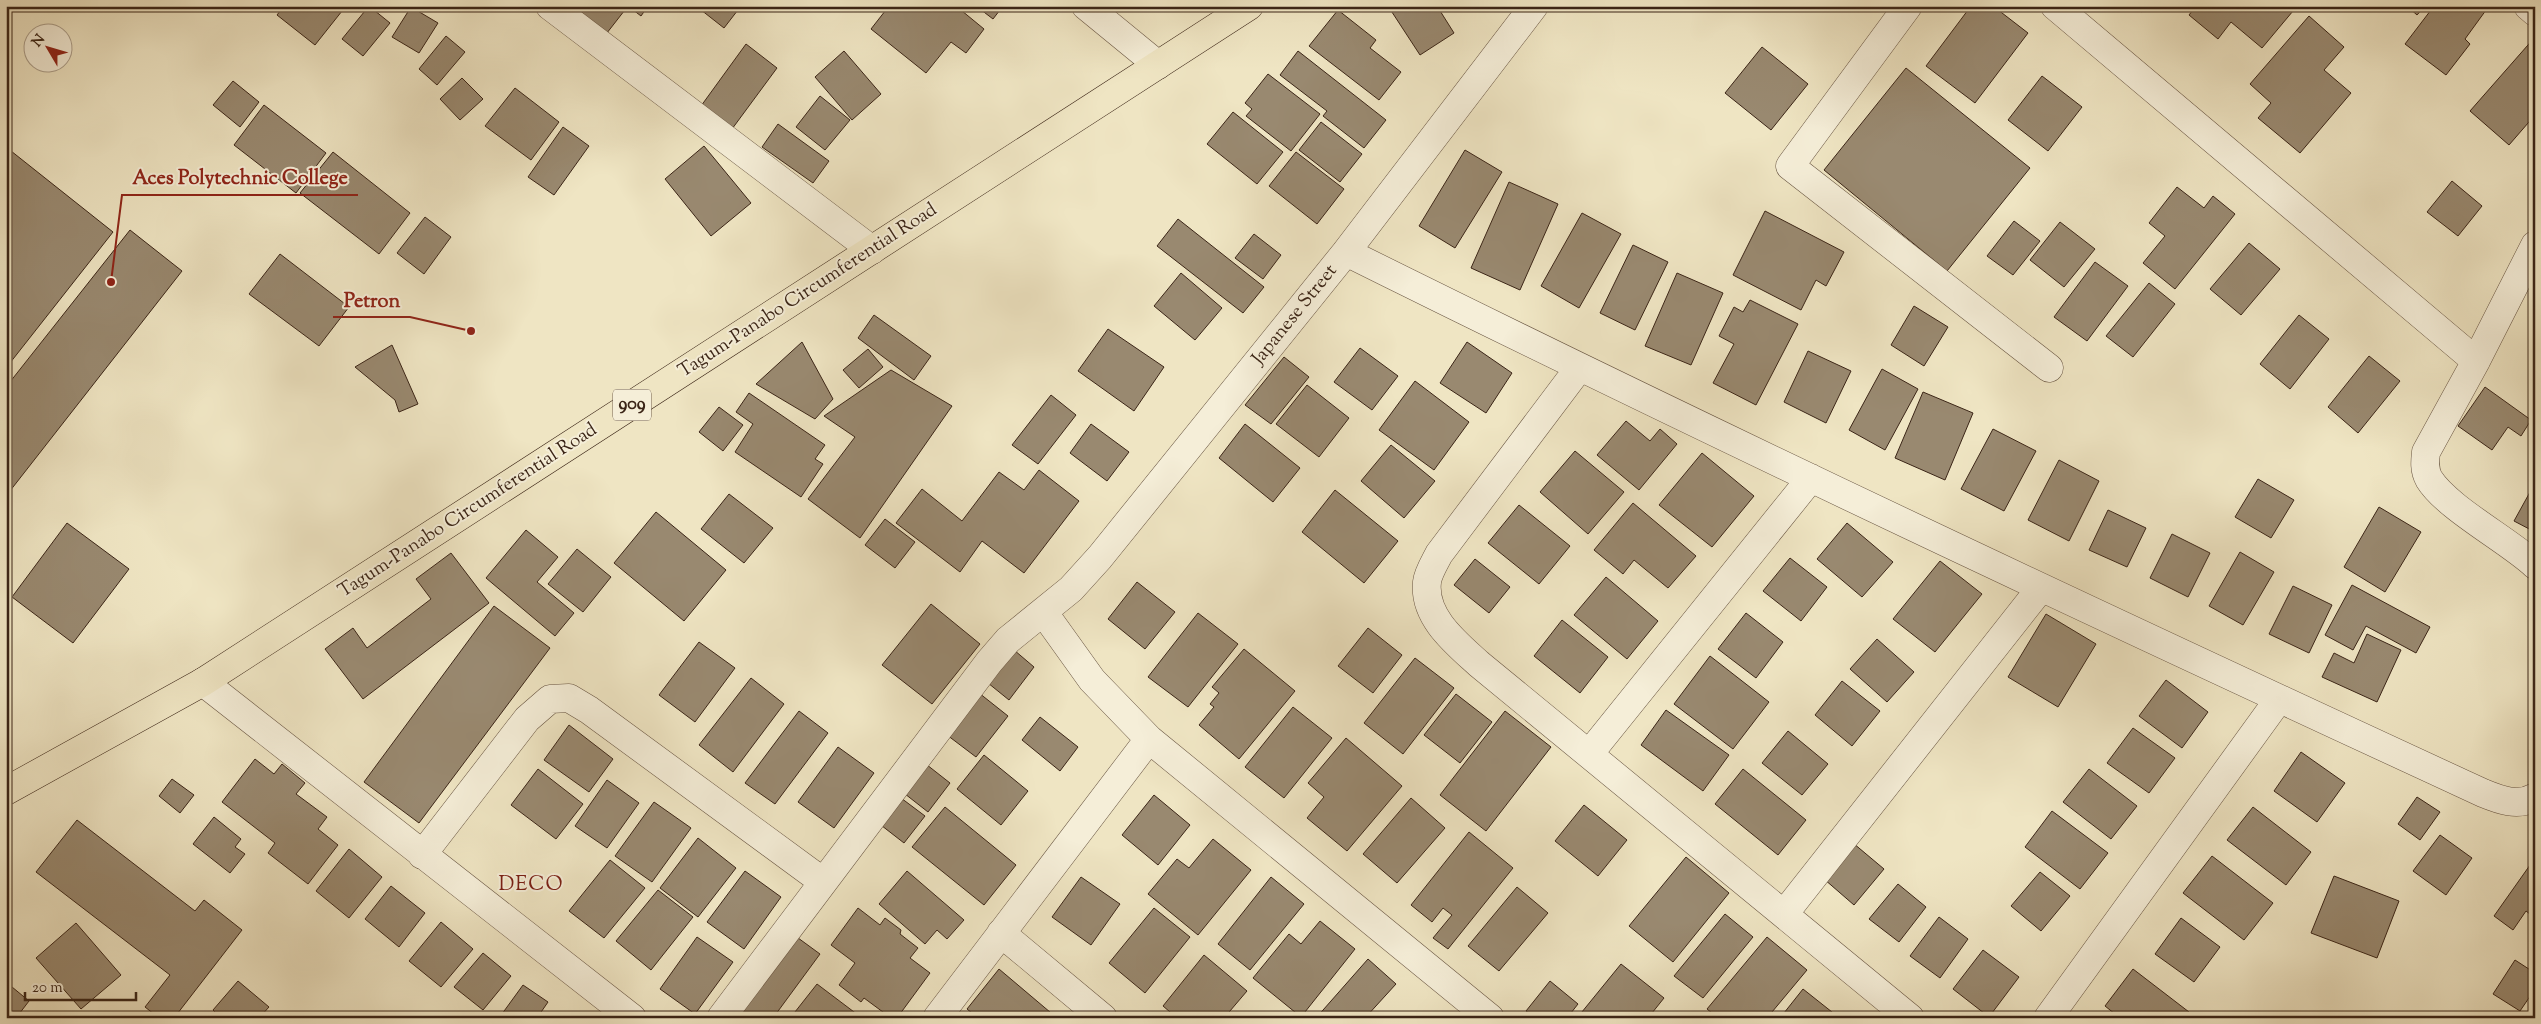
<svg xmlns="http://www.w3.org/2000/svg" width="2541" height="1024" font-family="'Sorts Mill Goudy',serif">
	<rect width="100%" height="100%" fill="#efe5c3"/>
	<filter id="stains"><feTurbulence type="fractalNoise" baseFrequency=".004" numOctaves="4"/><feColorMatrix values="0 0 0 0 .2 0 0 0 0 .09 0 0 0 0 .02 0 0 0 .5 -.17"/></filter>
	<radialGradient id="worn" r=".72"><stop offset=".6" stop-color="#630" stop-opacity="0"/><stop offset="1" stop-color="#630" stop-opacity=".3"/></radialGradient>
	<path fill="#998970" stroke="#3b2517" d="M284,6H346L315,45L277,15Z
		M369,6L390,23L363,56L342,39Z
		M587,6H648L641,16L628,6L603,38L578,19Z
		M696,6H741L724,28Z
		M889,6H956L984,29L966,53L951,42L926,73L871,29Z
		M976,6H1003L993,19Z
		M1388,6H1437L1454,33L1420,55Z
		M1971,6H1993L2028,33L1975,103L1926,66Z
		M2134,6H2146L2142,12Z
		M2196,6H2286L2293,11L2262,48L2231,22L2218,39L2189,15Z
		M2407,6H2425L2417,15Z
		M2434,6H2489L2465,39L2470,44L2446,75L2405,44Z
		M411,7L438,23L419,53L392,37Z
		M1338,10L1376,40L1370,48L1401,72L1379,100L1309,46Z
		M2309,16L2344,47L2324,70L2351,93L2300,153L2258,118L2271,103L2250,84Z
		M446,36L465,52L437,85L419,69Z
		M2535,37V115L2509,145L2470,111Z
		M746,44L777,68L732,129L701,106Z
		M1762,47L1808,84L1771,130L1725,93Z
		M844,51L881,94L852,120L815,77Z
		M1298,51L1386,120L1364,148L1323,116L1327,111L1280,75Z
		M1906,68L2030,168L1947,271L1824,170Z
		M1268,74L1320,114L1291,151L1246,116L1252,109L1245,103Z
		M2042,76L2082,107L2048,151L2008,120Z
		M462,78L483,99L460,120L440,99Z
		M233,81L259,102L240,127L213,105Z
		M515,88L559,122L531,160L485,126Z
		M820,96L850,120L825,150L796,127Z
		M264,105L326,153L296,193L234,145Z
		M1233,112L1283,152L1257,184L1207,144Z
		M1321,122L1362,154L1340,182L1299,150Z
		M778,124L829,161L813,183L762,147Z
		M563,127L589,146L554,195L528,177Z
		M704,146L751,203L711,236L665,179Z
		M6,147L113,232L6,368Z
		M1465,150L1502,172L1455,248L1419,226Z
		M333,152L410,213L379,254L300,193Z
		M1296,152L1344,189L1317,224L1269,186Z
		M2452,181L2482,206L2458,236L2427,212Z
		M1509,182L1558,204L1520,290L1471,268Z
		M2177,187L2204,208L2213,196L2235,214L2175,289L2143,263L2165,236L2149,223Z
		M1765,211L1844,252L1826,286L1816,280L1801,310L1733,275Z
		M1582,213L1621,234L1579,308L1541,286Z
		M425,217L451,237L424,274L397,253Z
		M1178,219L1264,287L1243,313L1157,246Z
		M2014,221L2040,241L2013,275L1987,256Z
		M2060,222L2095,249L2064,287L2030,260Z
		M130,230L182,271L6,496V387Z
		M1254,234L1281,255L1263,279L1235,258Z
		M2249,243L2280,269L2241,315L2210,289Z
		M1633,245L1668,262L1635,330L1600,313Z
		M280,254L349,307L319,346L249,294Z
		M2095,262L2128,286L2087,341L2054,317Z
		M1181,273L1222,308L1195,340L1154,306Z
		M1677,273L1723,293L1691,365L1645,346Z
		M2149,283L2175,304L2133,357L2106,336Z
		M1750,300L1798,324L1756,405L1713,383L1734,344L1719,336L1734,307L1743,312Z
		M1914,306L1948,327L1924,366L1891,345Z
		M874,315L931,356L914,380L858,338Z
		M2299,315L2329,339L2290,389L2260,364Z
		M1108,329L1164,367L1134,411L1078,371Z
		M802,342L833,399L815,419L756,384Z
		M1467,342L1512,373L1486,413L1440,383Z
		M392,345L418,404L399,412L395,400L355,367Z
		M1360,348L1398,376L1372,410L1334,382Z
		M868,349L883,367L859,388L843,370Z
		M1808,351L1851,371L1826,423L1784,402Z
		M2369,356L2400,381L2358,433L2328,407Z
		M1284,357L1309,377L1271,424L1245,405Z
		M1882,369L1918,389L1885,450L1849,430Z
		M891,370L952,406L860,538L808,499L855,437L824,416Z
		M1415,381L1469,422L1434,470L1379,430Z
		M1307,385L1349,418L1319,457L1276,424Z
		M2485,387L2531,420L2521,436L2508,427L2492,450L2458,426Z
		M1923,392L1973,413L1945,480L1895,458Z
		M749,393L825,445L815,459L823,464L801,497L735,452L753,424L736,412Z
		M1051,395L1076,415L1038,464L1012,445Z
		M719,407L743,425L723,451L699,432Z
		M1626,421L1650,441L1660,429L1677,444L1639,490L1597,455Z
		M1091,424L1129,452L1107,481L1070,453Z
		M1245,424L1300,468L1273,502L1219,458Z
		M1993,429L2036,451L2004,511L1961,489Z
		M1391,445L1435,481L1404,518L1361,481Z
		M1575,451L1624,492L1588,534L1540,492Z
		M1702,453L1754,496L1712,547L1659,505Z
		M2059,460L2099,481L2069,541L2028,520Z
		M1039,470L1079,501L1024,573L982,541L960,572L896,523L922,489L962,521L999,472L1024,490Z
		M2258,479L2294,500L2271,538L2235,517Z
		M2535,483V532L2514,521Z
		M1335,490L1398,541L1364,583L1302,532Z
		M729,494L773,528L744,563L701,529Z
		M1633,503L1696,556L1668,588L1634,560L1623,574L1594,550Z
		M1519,505L1570,546L1539,584L1488,543Z
		M2379,507L2421,532L2385,592L2344,567Z
		M2108,510L2146,528L2127,567L2089,550Z
		M656,512L726,570L684,621L614,563Z
		M885,519L915,542L895,568L865,545Z
		M67,523L129,569L73,643L12,597Z
		M1847,523L1893,562L1862,597L1817,559Z
		M526,530L558,557L537,582L574,613L555,636L486,578Z
		M2172,534L2210,553L2188,597L2150,578Z
		M577,549L611,577L583,612L548,584Z
		M2240,552L2274,572L2243,625L2209,606Z
		M451,553L489,603L363,699L325,649L353,628L367,648L431,599L416,579Z
		M1790,558L1827,587L1801,621L1763,591Z
		M1475,559L1510,587L1489,613L1454,585Z
		M1940,561L1982,594L1935,652L1893,619Z
		M1606,577L1658,621L1627,659L1574,615Z
		M1137,582L1175,612L1145,649L1108,619Z
		M2352,585L2430,627L2416,653L2366,626L2353,650L2325,635Z
		M2293,586L2332,605L2309,653L2269,634Z
		M931,604L980,644L932,704L882,665Z
		M494,606L550,648L419,823L364,782Z
		M1198,613L1238,644L1188,707L1148,677Z
		M1746,613L1783,642L1756,678L1718,649Z
		M2046,614L2096,644L2058,707L2008,677Z
		M1562,620L1608,657L1580,693L1534,656Z
		M1368,628L1402,655L1373,693L1338,666Z
		M2367,634L2401,650L2377,702L2322,677L2334,653L2354,663Z
		M1877,639L1914,672L1887,702L1850,669Z
		M699,642L735,668L695,722L659,695Z
		M1244,649L1295,691L1239,759L1199,725L1214,707L1210,704L1219,693L1212,687Z
		M1014,650L1034,667L1009,700L988,683Z
		M1710,656L1769,702L1733,749L1674,704Z
		M1415,658L1454,688L1403,754L1364,723Z
		M751,678L784,704L733,772L699,745Z
		M2166,680L2208,712L2182,748L2139,716Z
		M1842,681L1880,711L1852,746L1815,715Z
		M979,693L1008,716L976,757L947,735Z
		M1456,694L1492,722L1460,763L1424,735Z
		M1293,707L1332,738L1284,798L1245,767Z
		M1666,710L1729,755L1703,791L1641,745Z
		M799,711L828,733L775,804L745,783Z
		M1505,711L1551,747L1486,831L1440,795Z
		M1040,717L1078,747L1060,771L1022,740Z
		M569,725L613,759L589,792L544,760Z
		M2133,728L2175,758L2149,793L2107,763Z
		M1788,731L1828,764L1802,795L1762,763Z
		M1346,738L1402,786L1347,851L1307,818L1324,797L1308,783Z
		M838,747L874,773L834,828L798,802Z
		M2301,752L2345,783L2317,822L2274,791Z
		M984,755L1028,791L1001,825L957,789Z
		M255,759L274,774L282,764L305,783L296,794L327,817L318,829L338,845L308,884L268,853L275,843L222,802Z
		M922,761L950,783L928,812L900,790Z
		M538,769L583,804L556,839L511,805Z
		M1743,769L1806,820L1778,855L1715,804Z
		M2089,769L2137,806L2111,839L2063,802Z
		M172,779L194,795L180,813L159,796Z
		M607,780L639,803L607,848L575,826Z
		M897,795L925,816L904,843L877,822Z
		M1154,795L1190,825L1158,865L1122,835Z
		M2417,797L2440,812L2420,840L2398,824Z
		M1411,798L1445,828L1397,883L1363,854Z
		M654,802L691,828L652,882L615,856Z
		M1584,805L1627,840L1598,876L1555,841Z
		M945,807L1016,865L984,905L912,847Z
		M2253,807L2311,852L2286,885L2227,840Z
		M2052,811L2108,853L2080,889L2025,847Z
		M214,817L241,839L235,847L245,854L230,873L193,844Z
		M77,820L195,911L204,900L242,930L174,1018H159L145,1007L170,975L36,872Z
		M1469,832L1513,868L1448,949L1433,938L1452,915L1443,908L1432,922L1411,905Z
		M2440,835L2472,858L2446,895L2413,871Z
		M698,838L736,868L698,917L660,888Z
		M1213,839L1251,870L1198,935L1148,894L1177,859L1189,868Z
		M1853,843L1884,869L1854,905L1824,879Z
		M349,849L382,877L349,918L316,891Z
		M2212,856L2273,903L2244,940L2183,893Z
		M1686,857L1729,893L1673,962L1629,926Z
		M2535,858V918L2526,911L2513,930L2494,916Z
		M610,860L645,888L604,938L569,911Z
		M745,871L781,897L744,949L707,922Z
		M907,871L964,920L947,939L937,930L925,944L879,904Z
		M2040,872L2070,896L2041,931L2011,906Z
		M2334,876L2399,901L2377,958L2311,933Z
		M1081,877L1120,904L1091,945L1052,917Z
		M1271,877L1304,904L1250,970L1218,944Z
		M1898,884L1926,907L1899,942L1869,919Z
		M391,886L425,913L399,947L365,919Z
		M1517,887L1548,913L1499,971L1468,946Z
		M658,890L693,917L651,970L616,941Z
		M858,908L880,925L885,918L901,930L900,934L918,948L910,958L930,973L897,1018H891L864,998L861,1002L839,985L855,963L831,945Z
		M1154,908L1190,937L1145,993L1109,963Z
		M1725,914L1753,937L1703,998L1674,976Z
		M1939,917L1968,939L1940,978L1910,956Z
		M2181,918L2220,947L2194,982L2155,954Z
		M1320,921L1355,949L1301,1017L1253,978L1289,934L1301,944Z
		M441,922L473,949L441,987L409,961Z
		M76,923L121,975L81,1009L36,958Z
		M794,935L820,954L773,1018H732Z
		M697,937L733,962L695,1014L660,989Z
		M1767,937L1807,970L1767,1018H1718L1707,1009Z
		M1983,950L2019,977L1989,1017L1953,989Z
		M483,953L511,976L483,1010L454,987Z
		M1204,955L1247,991L1224,1018H1177L1163,1006Z
		M1368,959L1396,984L1365,1018H1316Z
		M2515,960L2535,973V989L2520,1011L2493,994Z
		M1621,964L1664,998L1648,1018H1577Z
		M999,969L1057,1018H978L967,1009Z
		M2133,969L2189,1012L2185,1018H2120L2105,1006Z
		M238,981L269,1007L259,1018H221L213,1010Z
		M1550,981L1578,1004L1567,1018H1535L1526,1011Z
		M6,982L29,1001L16,1018H6Z
		M817,984L862,1018L791,1017Z
		M523,985L548,1002L537,1018H499Z
		M1803,989L1837,1016L1835,1018H1780Z
		M1436,1013L1442,1018H1432Z"/>
	<g fill="none" stroke-linecap="round" stroke-linejoin="round">
		<defs>
			<path id="street" d="M550,6L872,250
				M1086,6L1158,65
				M1908,6L1790,166L2049,368
				M2055,6L2476,361
				M2528,6L2535,12
				M2535,245L2476,361L2426,452C2425,461 2424,470 2429,479C2447,508 2508,540 2535,565
				M1346,252C1722,439 2102,617 2483,793C2500,800 2518,807 2535,797
				M1579,368L1439,554C1435,562 1428,573 1427,582C1423,617 1456,643 1479,664L1910,1018
				M1044,613L1092,680L1149,739L1490,1018
				M203,682L632,1018
				M1589,754L1811,478
				M422,855L527,719L550,699L569,698L589,710L822,881
				M1784,914L2040,589
				M1001,933L1103,1018
				M721,1018L989,662L1008,640L1071,589L1100,557L1346,252L1534,6
				M937,1018L1149,739
				M2048,1018L2279,699"/>
			<path id="primary" d="M6,791L203,682L1249,6"/>
		</defs>
		<use href="#street" stroke="#685542" stroke-width="29"/>
		<use href="#primary" stroke="#3b2517" stroke-width="29"/>
		<use href="#street" stroke="#f5eed8" stroke-width="28"/>
		<use href="#primary" stroke="#efe5c3" stroke-width="28"/>
	</g>
	<g text-anchor="middle" dominant-baseline="central" stroke-width="4" stroke-linejoin="round" paint-order="stroke">
		<rect fill="#f5eed8" stroke="#736151" stroke-width="1" x="613" y="389.5" width="38" height="31" rx="4"/>
		<g font-size="18" font-weight="bold" fill="#3b2517">
			<text x="632" y="405">909</text>
		</g>
		<g font-size="19" fill="#3b2517" stroke="#f5eed8">
			<text transform="translate(808 291) rotate(-33)">Tagum-Panabo Circumferential Road</text>
			<text transform="translate(1295 315) rotate(-51)">Japanese Street</text>
			<text transform="translate(468 511) rotate(-33)">Tagum-Panabo Circumferential Road</text>
		</g>
		<g font-size="20" letter-spacing="1" fill="#7a1f14" stroke="#f5eed8">
			<text x="531" y="885">DECO</text>
		</g>
	</g>
	<path fill="none" stroke="#8f2418" stroke-width="2" d="M111 282L122 195H358M471 331L410 317H333"/>
	<g fill="#8f2418" stroke="#f5eed8" stroke-width="2">
		<circle cx="111" cy="282" r="5"/>
		<circle cx="471" cy="331" r="5"/>
	</g>
	<g font-size="20" text-anchor="middle" font-weight="bold" fill="#8f2418" stroke="#f5eed8" stroke-width="4" stroke-linejoin="round" paint-order="stroke">
		<text x="240" y="184">Aces Polytechnic College</text>
		<text x="372" y="307">Petron</text>
	</g>
	<rect width="2541" height="1024" fill="none" stroke="#efe5c3" stroke-width="25"/>
	<rect x="8" y="8" width="2526" height="1009" fill="none" stroke="#3b2517" stroke-width="2.5"/>
	<rect x="12" y="12" width="2516" height="999" fill="none" stroke="#3b2517"/>
	<g transform="translate(48 48) rotate(308)"><circle r="24" fill="#f5eed8" stroke="#ab9e8b"/>
	<path d="M0-4L9 19L0 12L-9 19Z" fill="#8f2418"/>
	<text y="-8" font-size="14" font-weight="bold" text-anchor="middle" fill="#3b2517">N</text>
	</g>
	<path d="M25 992v8h111v-8" fill="none" stroke="#3b2517" stroke-width="2.5"/>
	<text x="32" y="992" font-size="15" fill="#3b2517" stroke="#f5eed8" stroke-width="4" paint-order="stroke">20 m</text>
	<rect width="100%" height="100%" filter="url(#stains)"/>
	<rect width="100%" height="100%" fill="url(#worn)"/>
</svg>
